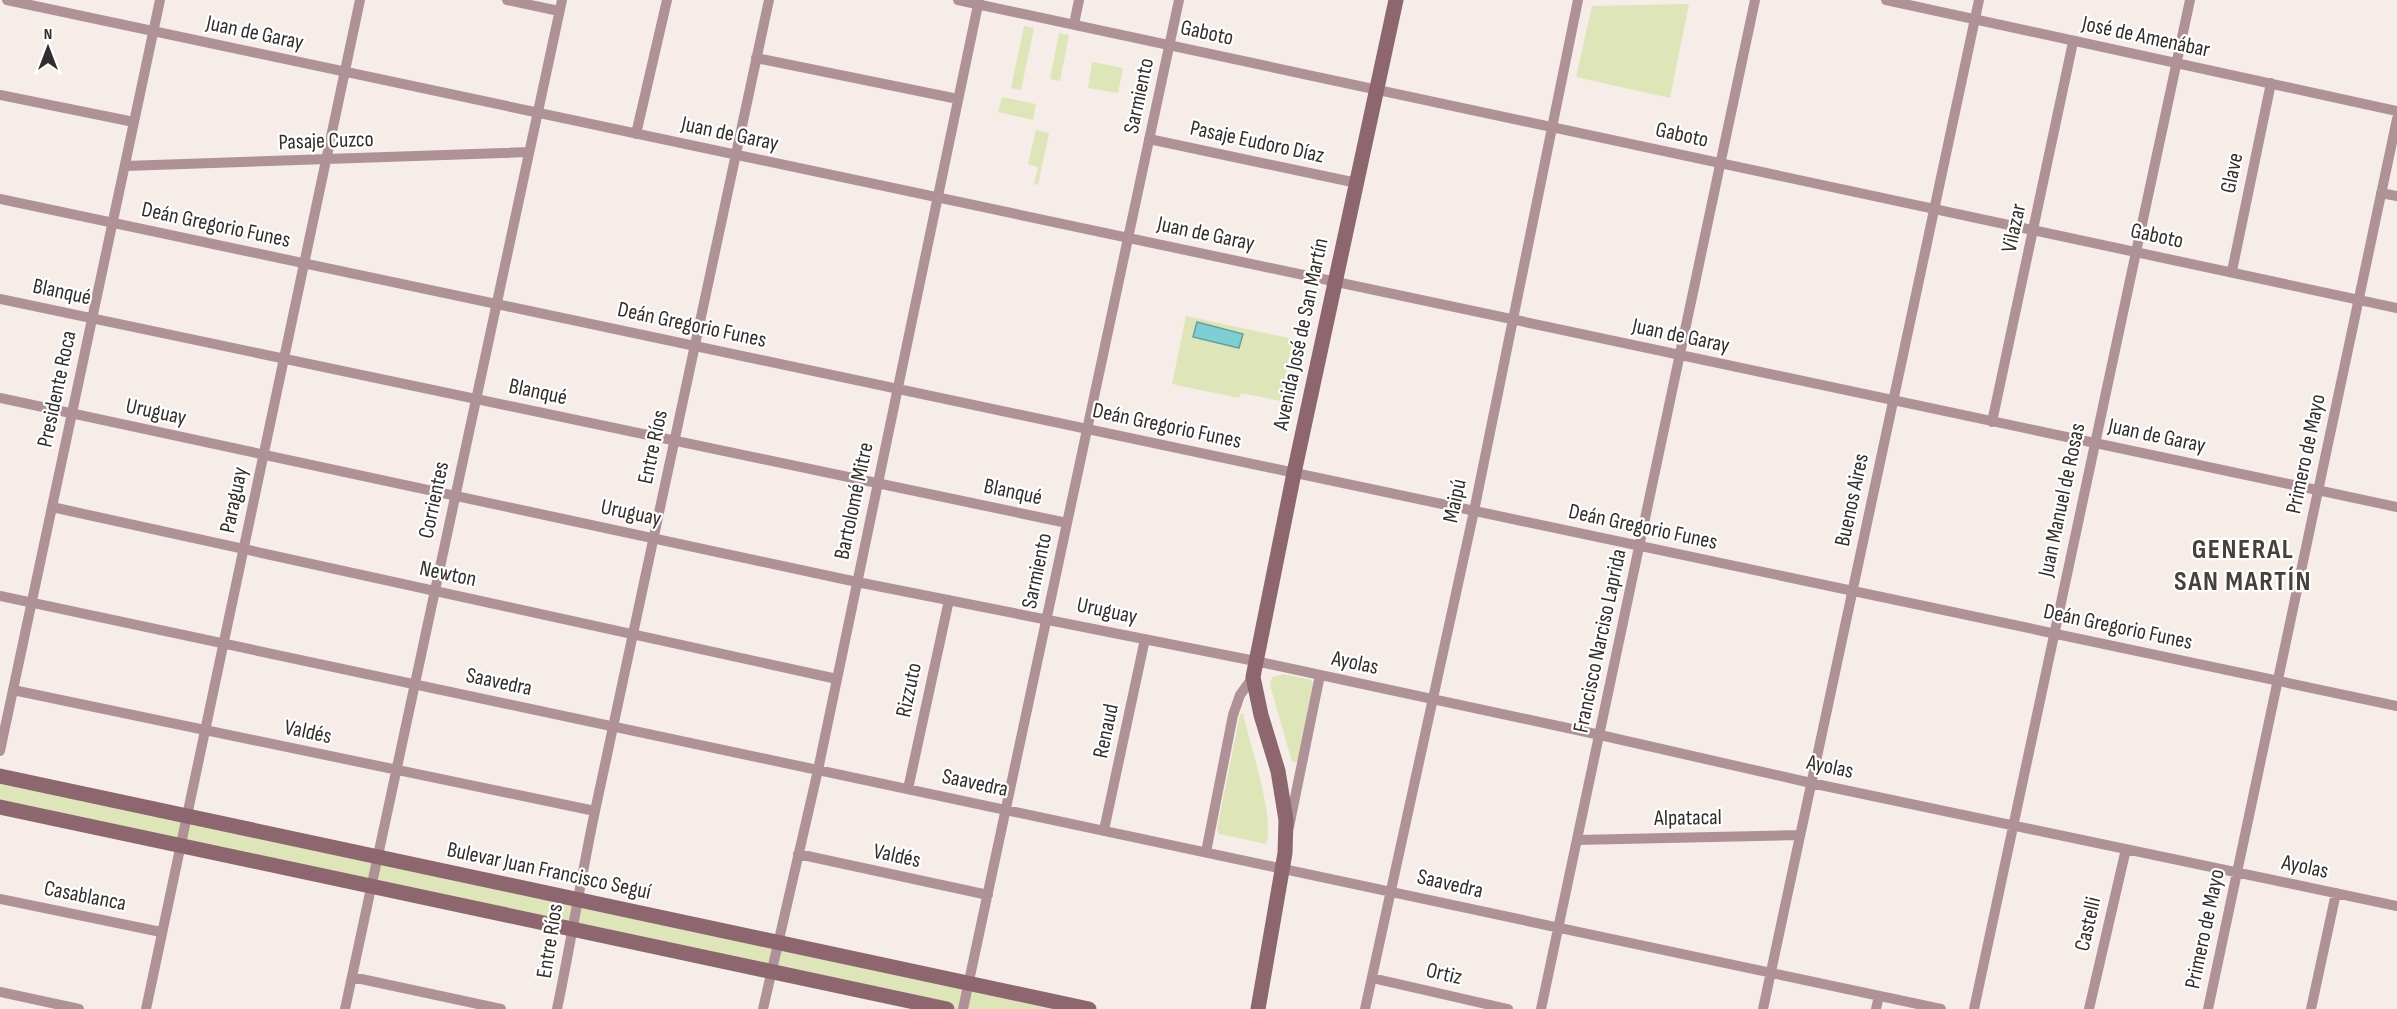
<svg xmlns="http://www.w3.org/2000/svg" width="2397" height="1009" font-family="'Sofia Sans Condensed',sans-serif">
	<rect width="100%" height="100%" fill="#f6ece8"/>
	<path fill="#dee5b9" d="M1689,4L1670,98L1576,77L1592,6Z
		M1024,26L1034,28L1021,90L1011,88Z
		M1059,33L1069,35L1060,81L1050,79Z
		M1092,62L1123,68L1118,93L1088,88Z
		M1002,97L1036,104L1033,120L998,112Z
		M1036,130L1049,133L1038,185L1034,184L1038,167L1028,164Z
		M1186,316L1293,339L1280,401L1241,393L1239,398L1172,384Z
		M1284,674L1311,680L1313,682L1299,759L1296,762H1292L1270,685L1272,677Z
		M1240,714H1243C1249,741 1276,821 1266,844L1219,834L1217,829Z
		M0,776L1089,1009H947L0,807Z"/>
	<path fill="#7ecfd3" stroke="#679fa1" stroke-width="1.5" d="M1197,322L1243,334L1239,348L1193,337Z"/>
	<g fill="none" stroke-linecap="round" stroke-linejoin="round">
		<path stroke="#af9298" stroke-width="10" d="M7,0L2397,507
			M507,0L559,11
			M958,0L2397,308
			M1886,0L2397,111
			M1074,24L1079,0
			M756,58L958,99
			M0,95L134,122
			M636,134L667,0
			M1149,139L1357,183
			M125,166L529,152
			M2381,193L2397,196
			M0,199L2397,706
			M2232,271L2271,83
			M0,299L1067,523
			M0,398L857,582L1255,661L1600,735L1811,783L2397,906
			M1992,422L2073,42
			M52,507L837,679
			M0,596L1941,1009
			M13,690L595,811
			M0,751L160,0
			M908,789L949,600
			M1289,827L1320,675
			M1104,830L1145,639
			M1577,840L1800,835
			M1206,852L1233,715L1240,695L1253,677
			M798,854L988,895
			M0,899L161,932
			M352,977L501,1009
			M1372,978L1508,1009
			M0,992L79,1009
			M146,1009L360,0
			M345,1009L562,0
			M557,1009C571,943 581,877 595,811L769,0
			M763,1009L818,770L979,0
			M963,1009L1179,0
			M1365,1009L1474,511L1578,0
			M1541,1009L1755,0
			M1763,1009L1979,0
			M1876,1009L1879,996
			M1974,1009L2190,0
			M2089,1009L2126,849
			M2208,1009L2397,119
			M2311,1009L2336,893"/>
		<path stroke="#8e666f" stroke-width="15" d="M0,776L1089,1009
			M0,807L947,1009
			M1258,1009L1285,853L1286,820L1278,771L1261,715L1253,677L1294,473L1396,0"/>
	</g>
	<g text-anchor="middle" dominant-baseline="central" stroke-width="4.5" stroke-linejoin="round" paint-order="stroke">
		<g font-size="22" fill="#312e2c" stroke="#fff">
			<text transform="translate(255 33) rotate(12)">Juan de Garay</text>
			<text transform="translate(1207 33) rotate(12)">Gaboto</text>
			<text transform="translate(2146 37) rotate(12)">José de Amenábar</text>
			<text transform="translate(1139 96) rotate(-78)">Sarmiento</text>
			<text transform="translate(730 134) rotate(12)">Juan de Garay</text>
			<text transform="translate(1682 135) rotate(12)">Gaboto</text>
			<text transform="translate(326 141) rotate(-2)">Pasaje Cuzco</text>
			<text transform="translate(1257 142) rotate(12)">Pasaje Eudoro Díaz</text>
			<text transform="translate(2232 173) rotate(-78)">Glave</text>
			<text transform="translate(216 225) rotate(12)">Deán Gregorio Funes</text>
			<text transform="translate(2014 228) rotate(-78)">Vilazar</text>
			<text transform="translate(1206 234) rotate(12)">Juan de Garay</text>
			<text transform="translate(2157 236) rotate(12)">Gaboto</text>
			<text transform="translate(62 292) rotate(12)">Blanqué</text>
			<text transform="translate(692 325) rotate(12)">Deán Gregorio Funes</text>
			<text transform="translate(1301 334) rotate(-78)">Avenida José de San Martín</text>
			<text transform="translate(1681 336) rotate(12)">Juan de Garay</text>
			<text transform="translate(57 389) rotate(-78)">Presidente Roca</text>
			<text transform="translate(538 392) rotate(12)">Blanqué</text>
			<text transform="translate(156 412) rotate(12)">Uruguay</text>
			<text transform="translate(1167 426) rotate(12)">Deán Gregorio Funes</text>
			<text transform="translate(2157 436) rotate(12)">Juan de Garay</text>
			<text transform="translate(653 447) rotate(-78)">Entre Ríos</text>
			<text transform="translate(2306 454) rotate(-78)">Primero de Mayo</text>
			<text transform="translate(1013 492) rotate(12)">Blanqué</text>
			<text transform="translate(234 500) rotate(-78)">Paraguay</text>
			<text transform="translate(434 500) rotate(-78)">Corrientes</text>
			<text transform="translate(1852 500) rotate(-78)">Buenos Aires</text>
			<text transform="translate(2062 500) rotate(-78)">Juan Manuel de Rosas</text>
			<text transform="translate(854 501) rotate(-78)">Bartolomé Mitre</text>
			<text transform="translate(1455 501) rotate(-78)">Maipú</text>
			<text transform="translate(631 513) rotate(12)">Uruguay</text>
			<text transform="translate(1643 527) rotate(12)">Deán Gregorio Funes</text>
			<text transform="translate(1037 571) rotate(-78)">Sarmiento</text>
			<text transform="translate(448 574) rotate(12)">Newton</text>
			<text transform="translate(1107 611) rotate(12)">Uruguay</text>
			<text transform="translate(2118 627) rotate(12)">Deán Gregorio Funes</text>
			<text transform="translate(1600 641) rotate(-78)">Francisco Narciso Laprida</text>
			<text transform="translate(1355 663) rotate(12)">Ayolas</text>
			<text transform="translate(499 682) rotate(12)">Saavedra</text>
			<text transform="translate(909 690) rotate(-78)">Rizzuto</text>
			<text transform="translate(1106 731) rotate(-78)">Renaud</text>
			<text transform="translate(308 732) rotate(12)">Valdés</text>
			<text transform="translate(1830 767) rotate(12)">Ayolas</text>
			<text transform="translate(975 783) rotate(12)">Saavedra</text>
			<text transform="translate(1688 818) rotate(-1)">Alpatacal</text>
			<text transform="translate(897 856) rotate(12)">Valdés</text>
			<text transform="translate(2305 867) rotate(12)">Ayolas</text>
			<text transform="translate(549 871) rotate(12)">Bulevar Juan Francisco Seguí</text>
			<text transform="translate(1450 884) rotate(13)">Saavedra</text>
			<text transform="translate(85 896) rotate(11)">Casablanca</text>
			<text transform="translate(2088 924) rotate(-77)">Castelli</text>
			<text transform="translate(2205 929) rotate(-78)">Primero de Mayo</text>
			<text transform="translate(550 941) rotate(-81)">Entre Ríos</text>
			<text transform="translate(1444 974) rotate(13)">Ortiz</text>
		</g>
		<g font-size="28" font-weight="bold" letter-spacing="1.5" fill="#47403c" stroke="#fff">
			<text x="2243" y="549">GENERAL<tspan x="2243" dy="32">SAN MARTÍN</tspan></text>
		</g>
	</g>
	<g transform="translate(48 48)" stroke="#ffffff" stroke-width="4.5" paint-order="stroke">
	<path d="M0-4.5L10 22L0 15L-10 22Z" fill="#312e2c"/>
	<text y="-9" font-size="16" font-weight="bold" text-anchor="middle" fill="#312e2c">N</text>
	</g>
</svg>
